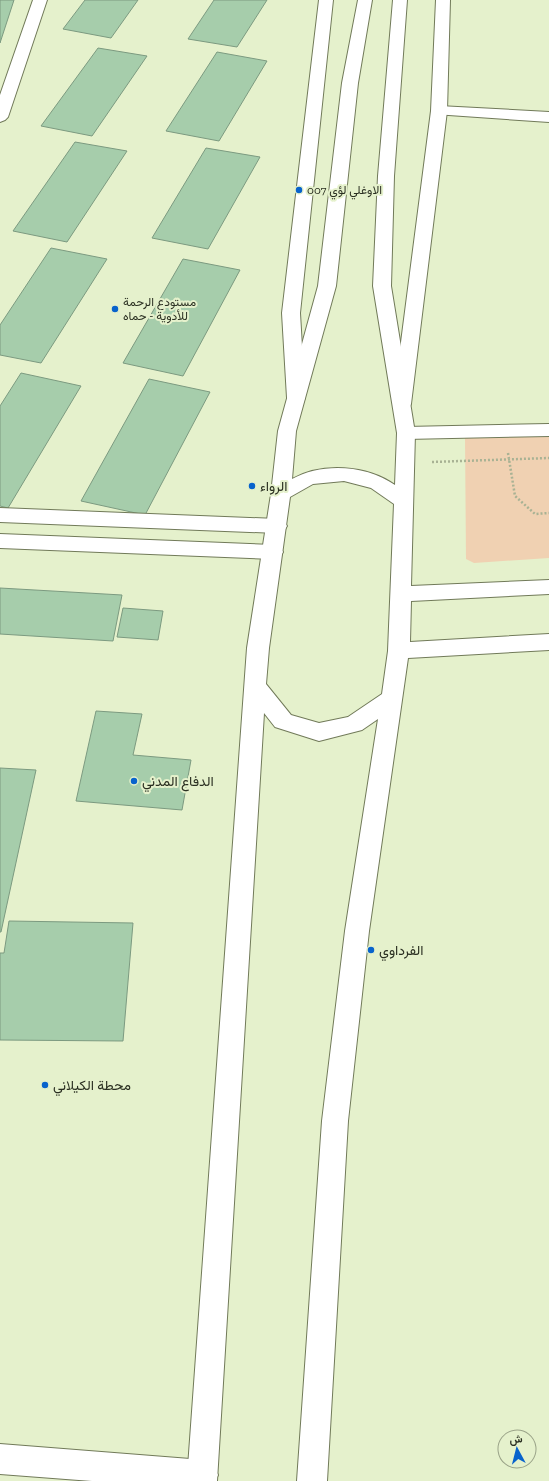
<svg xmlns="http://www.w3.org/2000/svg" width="549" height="1481" font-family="'Zilla Slab',Vazirmatn,serif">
	<rect width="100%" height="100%" fill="#e5f1cc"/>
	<path fill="#f0d1b2" d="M549,436V558L474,563L466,559L465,438Z"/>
	<path fill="#a6cdab" stroke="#7c9a80" d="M0,0H14L0,43Z
		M85,0H138L111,38L63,29Z
		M214,0H267L237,47L188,39Z
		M98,48L147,56L92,136L41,126Z
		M217,52L267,61L219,141L166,131Z
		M75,142L127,151L67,242L13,231Z
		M206,148L260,157L208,249L152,238Z
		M51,248L107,259L41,363L0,355V325Z
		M183,259L240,270L183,376L123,363Z
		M21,373L81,386L8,508L0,506V406Z
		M149,379L210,392L145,515L81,501Z
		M0,588L122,595L113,641L0,634Z
		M123,608L163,611L158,640L117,637Z
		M96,711L142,714L133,755L191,760L182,810L76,801Z
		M0,768L36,770L1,932H0Z
		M9,921L133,923L123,1041L0,1040V953H4Z"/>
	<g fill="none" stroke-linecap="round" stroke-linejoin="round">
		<defs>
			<path id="minor" d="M33,0H47L8,117L5,120L0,122V95Z
				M439,106L549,112V122L434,114L431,111L434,108Z
				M549,424V436L406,439L399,437L397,433L399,429L406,427Z
				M0,1444L203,1460L213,1465L218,1475L215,1481H92L0,1474Z"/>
			<path id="secondary" d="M319,0H333L300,313L305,398L303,402L296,404L289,402L287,398L282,313Z
				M436,0H450L447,111L411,404L409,408L402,410L395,408L393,404L431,111Z
				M0,508L277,519L284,521L287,526L284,531L277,533L0,522Z
				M0,534L273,545L280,547L283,552L280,557L273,559L0,548Z"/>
			<path id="primary" d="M358,0H372L358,83L336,286L296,431L292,479C322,462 367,465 395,485L397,433L373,286L378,176L393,0H407L394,176L391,286L415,433L411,586L549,580V594L411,601L410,642L549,634V650L408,658L369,931L348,1121L327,1481H297L322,1121L345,931L378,719L362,730L319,741L275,727L264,713L217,1481H187L247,648L271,494L278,431L318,286L342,83ZM344,481L371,488L394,504L388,651L382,694L348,717L319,723L291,715L266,684L269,648L290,497L313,484Z"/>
		</defs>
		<use href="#minor" stroke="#717a59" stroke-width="2"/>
		<use href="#secondary" stroke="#717a59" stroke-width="2"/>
		<use href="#primary" stroke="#717a59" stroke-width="2"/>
		<path stroke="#a8b294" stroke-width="2.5" stroke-dasharray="2 2" stroke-linecap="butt" d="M508,453L515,496L535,514L549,513
			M432,462L549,458"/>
		<use href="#minor" fill="#fff" fill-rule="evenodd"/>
		<use href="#secondary" fill="#fff" fill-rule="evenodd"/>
		<use href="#primary" fill="#fff" fill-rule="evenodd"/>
	</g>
	<g fill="#0863cc" stroke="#e5f1cc" stroke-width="1.5">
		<circle cx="299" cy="190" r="4"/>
		<circle cx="115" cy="309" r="4"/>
		<circle cx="252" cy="486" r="4"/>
		<circle cx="134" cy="781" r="4"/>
		<circle cx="371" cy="950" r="4"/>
		<circle cx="45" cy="1085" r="4"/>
	</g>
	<g text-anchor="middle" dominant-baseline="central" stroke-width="4" stroke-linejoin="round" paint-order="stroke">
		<g font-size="12" fill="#2a2f21" stroke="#e5f1cc" text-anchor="start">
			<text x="307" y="190">الاوغلي لؤي 007</text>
			<text x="123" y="302">مستودع الرحمة<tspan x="123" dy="14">للأدوية - حماه</tspan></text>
		</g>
		<g font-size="14" fill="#2a2f21" stroke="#e5f1cc" text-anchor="start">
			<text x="260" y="486">الرواء</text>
			<text x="142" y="781">الدفاع المدني</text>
			<text x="379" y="950">الفرداوي</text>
			<text x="53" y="1085">محطة الكيلاني</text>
		</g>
	</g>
	<g transform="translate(517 1449) rotate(353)"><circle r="19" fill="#e5f1cc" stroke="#9aa388"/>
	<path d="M0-3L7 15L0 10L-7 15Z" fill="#0863cc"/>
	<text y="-6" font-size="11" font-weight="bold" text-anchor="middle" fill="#2a2f21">ش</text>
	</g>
</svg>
